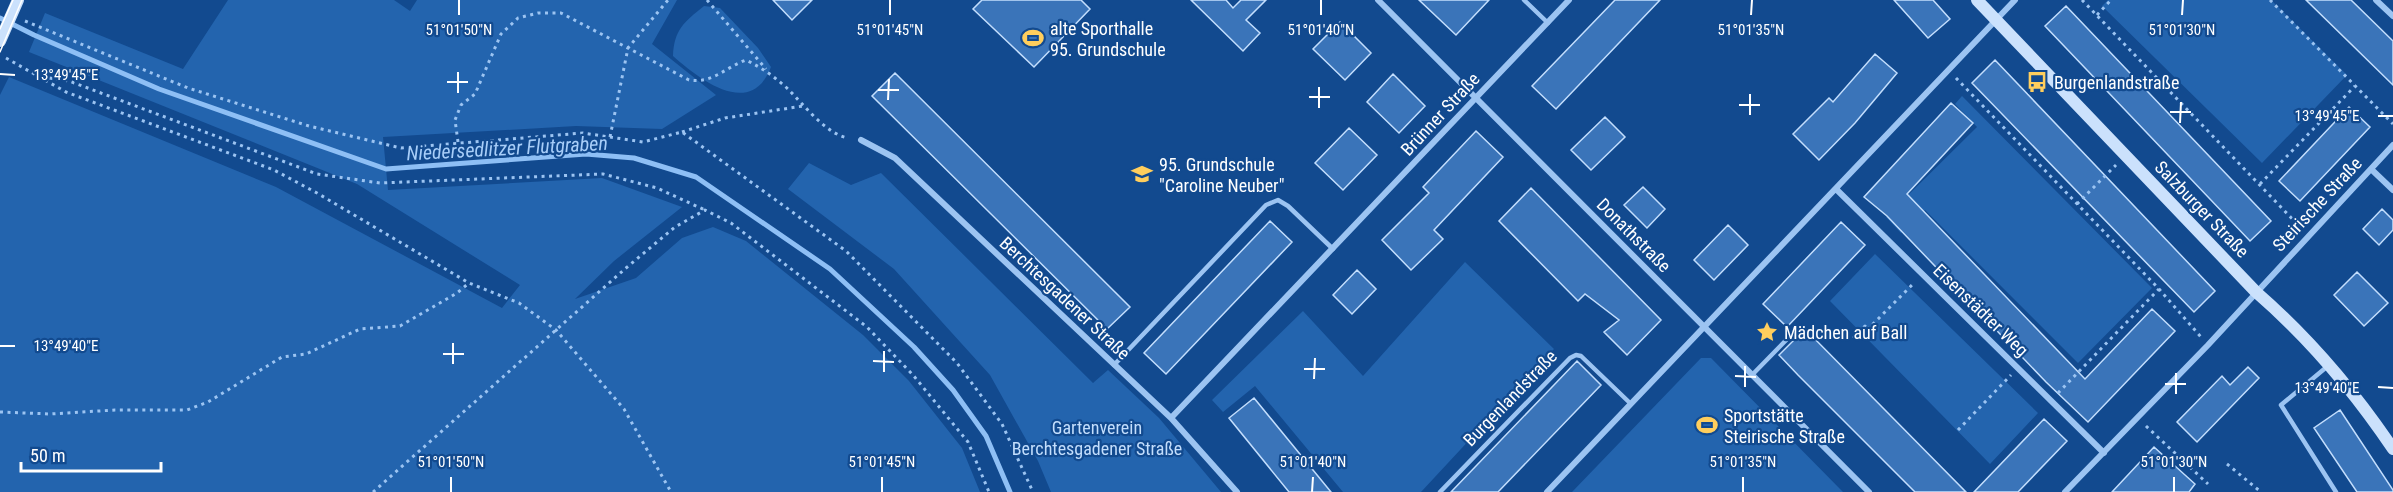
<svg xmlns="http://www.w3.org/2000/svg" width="2393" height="492" font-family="'Roboto Condensed',sans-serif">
	<rect width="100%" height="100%" fill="#124a8f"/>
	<path fill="#2364ae" d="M228,0H394L410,11L417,0H677L652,44L716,95L662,129L576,126L383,137L388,190L602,178L682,207L614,261L575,299L636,278L682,238L713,227L746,241L863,335L909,381L962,448L980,492H0V95L9,77L276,187L502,308L520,285L357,184L29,52L45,13L183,69Z
		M2108,0H2271L2347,75L2262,163L2102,6Z
		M704,6L720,8L758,48L771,67C751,119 700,80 673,56C674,30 684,22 704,6Z
		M1962,96L2152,288L2078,363L1925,210L1901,233L1886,217L1977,127L1955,104Z
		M809,163L851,185L881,173L1093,383L1108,370L1159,418L1221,492H1051L1038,461L990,375L894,269L788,189Z
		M1875,254L2038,413L1990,464L1830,301Z
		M1465,262L1554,349L1421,492H1343L1255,386L1223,412L1212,400L1303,311L1363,376Z
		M1701,358H1711L1843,492H1572Z"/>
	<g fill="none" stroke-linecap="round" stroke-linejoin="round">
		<path stroke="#8ebff5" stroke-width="5" d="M0,18L34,35L159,89L386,169L586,154L634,158L696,177L830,269L914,347L953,390L986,436L1010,492"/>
	</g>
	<path fill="#3a74b9" stroke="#c3defd" stroke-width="1.5" d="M773,0H812L792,20Z
		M982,0H1081L1090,9L1034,67L973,9Z
		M1191,0H1226L1233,8L1241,0H1266L1246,20L1260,33L1243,51Z
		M1419,0H1489L1456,35Z
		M1615,0H1660L1556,109L1532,86Z
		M1894,0H1933L1950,19L1928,38Z
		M2306,0H2351L2393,41V85Z
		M2066,6L2271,221L2250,241L2045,26Z
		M1340,22L1371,53L1345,80L1313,49Z
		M1875,54L1897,73L1855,123L1819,160L1793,134L1829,98L1833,102Z
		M1995,60L2215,291L2194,312L1972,83Z
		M895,73L1130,307L1107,329L872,96Z
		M1393,74L1425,106L1399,133L1367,102Z
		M1951,103L1973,123L1907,194L2085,379L2152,309L2175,331L2088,422L2046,382L1887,216L1864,197Z
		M2349,107L2370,127L2300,201L2279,181Z
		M1605,117L1625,137L1591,170L1571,150Z
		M1349,128L1377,155L1343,190L1315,163Z
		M1476,131L1503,157L1434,230L1443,239L1411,270L1382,240L1429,193L1423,187Z
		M1643,187L1665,209L1647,228L1624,205Z
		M1531,188L1661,320L1627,355L1604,332L1619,320L1585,294L1578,301L1499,221Z
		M2382,209L2393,220V230L2379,245L2363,229Z
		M1270,221L1292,242L1166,374L1144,353Z
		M1841,222L1865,245L1787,327L1763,304Z
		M1728,225L1748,245L1714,280L1694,260Z
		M1357,270L1376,289L1352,314L1333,295Z
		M2357,272L2388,303L2364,326L2334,295Z
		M1805,329L1966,492H1915L1798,375L1779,355Z
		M1577,361L1601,385L1498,492H1451Z
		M2248,367L2259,378L2197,442L2177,422L2222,376L2230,385Z
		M1254,398L1331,492H1289L1229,418Z
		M2340,410L2393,490V492H2357L2314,428Z
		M2044,419L2067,441L2018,492H1974Z
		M2154,447L2195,484L2189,492H2112Z"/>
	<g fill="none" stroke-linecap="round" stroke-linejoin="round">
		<path stroke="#9cc4f2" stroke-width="3" stroke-dasharray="3 4.5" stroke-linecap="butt" d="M707,0L766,69
			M2082,0L2301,228
			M2270,0L2393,124
			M2097,15L2111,0
			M25,21L188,88L309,126L401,148L583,133L643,142L682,132L846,251L957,363L1002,424L1033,492
			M6,58L66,92L274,170L317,193L469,283L519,303L556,330L624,409L671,492
			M42,77L69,81L317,174L380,183L603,174L657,188L705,210
			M1956,78L2159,289L2201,337
			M682,132L725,118L803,106
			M610,137L628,48L668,0
			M458,142L455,120L461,105L475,94L501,34L518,18L538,13H561L689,80C712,84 726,67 746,60C762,68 775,77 788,89C804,105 826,134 848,138
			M2260,184L2355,86
			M2077,204L2116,165
			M1862,335L1915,282
			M1853,338L1865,326L1868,329
			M2058,393L2159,289
			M0,412L50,414L115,410H187L208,402L282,357L306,354L360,329L400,326L457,293L469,283
			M2146,426L2208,484
			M1958,430L2011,375
			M2227,464L2261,492
			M373,492L626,268L675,227L705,210L731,223L867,327L913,375L968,442L989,492"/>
		<path stroke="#9cc4f2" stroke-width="4.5" d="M1524,0L1548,23
			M1114,365L1266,205L1278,200L1288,206L1333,249
			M2329,365L2281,405L2336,492
			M1752,375L1795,331
			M1440,492L1570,358L1576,355L1581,356L1631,404"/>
		<path stroke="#9cc4f2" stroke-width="6" d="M1378,0L1869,492
			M2376,0L2393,16
			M861,140L895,158L1171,418L1237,492
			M2371,169L2393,190
			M1836,189L2104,453
			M1171,418L1569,0
			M1547,492L2015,0
			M2065,492L2208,345L2393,145"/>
		<path stroke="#cbe1fc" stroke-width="12" d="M1977,0L2256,292C2309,338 2354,391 2393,449
			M0,41L18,0"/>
		<path stroke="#fff" stroke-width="1.5" d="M0,29L13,0
			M0,52L22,0"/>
	</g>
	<path fill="none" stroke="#fff" stroke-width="2" d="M459,15V0M890,15V0M1321,15V0M1751,15L1752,0M2182,15L2183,0M0,74L15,75M447,82H468M878,90H899M458,93V72M1309,97H1330M888,100L889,79M1739,105H1760M1319,108V87M2170,112H2191M1750,115V94M2378,116H2393M2180,123L2181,102M0,346H15M443,354H464M873,361L894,362M453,364V343M1304,369H1325M884,372V351M1735,376L1756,377M1314,379L1315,358M2165,384H2186M1745,387V366M2378,387L2393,388M2176,394V373M451,492V477M882,492V477M1312,492L1313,477M1743,492V477M2174,492V477"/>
	<defs>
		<symbol id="stadium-bare" viewBox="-9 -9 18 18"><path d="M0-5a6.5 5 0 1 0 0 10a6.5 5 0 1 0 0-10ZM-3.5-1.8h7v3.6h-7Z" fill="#ffce5d" stroke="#124a8f" stroke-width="2.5" paint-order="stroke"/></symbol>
		<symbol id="bus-bare" viewBox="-9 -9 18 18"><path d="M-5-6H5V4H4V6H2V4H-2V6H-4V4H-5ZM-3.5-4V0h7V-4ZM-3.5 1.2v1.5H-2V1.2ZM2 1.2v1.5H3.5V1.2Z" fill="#ffce5d" stroke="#124a8f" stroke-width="2.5" paint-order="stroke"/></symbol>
		<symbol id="school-bare" viewBox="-9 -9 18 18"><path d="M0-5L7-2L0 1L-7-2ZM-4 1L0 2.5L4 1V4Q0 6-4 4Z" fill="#ffce5d" stroke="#124a8f" stroke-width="2.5" paint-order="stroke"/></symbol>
		<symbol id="sight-bare" viewBox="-9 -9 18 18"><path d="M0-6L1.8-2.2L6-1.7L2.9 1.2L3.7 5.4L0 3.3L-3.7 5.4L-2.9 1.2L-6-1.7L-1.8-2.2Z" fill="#ffce5d" stroke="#124a8f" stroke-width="2.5" paint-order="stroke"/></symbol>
	</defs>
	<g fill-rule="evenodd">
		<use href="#stadium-bare" x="1018" y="23" width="30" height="30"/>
		<use href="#bus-bare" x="2022" y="67" width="30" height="30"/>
		<use href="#school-bare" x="1127" y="159" width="30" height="30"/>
		<use href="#sight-bare" x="1752" y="317" width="30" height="30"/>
		<use href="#stadium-bare" x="1692" y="410" width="30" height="30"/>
	</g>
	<g text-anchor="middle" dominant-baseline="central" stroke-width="4.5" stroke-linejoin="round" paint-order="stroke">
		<g font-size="18" fill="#fff" stroke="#124a8f" text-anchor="start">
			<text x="1050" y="28">alte Sporthalle<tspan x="1050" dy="21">95. Grundschule</tspan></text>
			<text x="2054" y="82">Burgenlandstraße</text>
			<text x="1159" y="164">95. Grundschule<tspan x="1159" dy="21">"Caroline Neuber"</tspan></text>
			<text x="1784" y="332">Mädchen auf Ball</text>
			<text x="1724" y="415">Sportstätte<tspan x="1724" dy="21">Steirische Straße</tspan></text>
		</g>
		<g font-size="18" fill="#fff" stroke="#124a8f">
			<text transform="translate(1440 114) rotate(-47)">Brünner Straße</text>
			<text transform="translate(2317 204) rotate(-47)">Steirische Straße</text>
			<text transform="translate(2202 209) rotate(46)">Salzburger Straße</text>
			<text transform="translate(1634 235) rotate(45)">Donathstraße</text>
			<text transform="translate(1065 298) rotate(43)">Berchtesgadener Straße</text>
			<text transform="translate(1981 310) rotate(44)">Eisenstädter Weg</text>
			<text transform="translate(1510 398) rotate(-46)">Burgenlandstraße</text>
		</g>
		<g font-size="18" fill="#c3defd" stroke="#124a8f">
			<text x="1097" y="427">Gartenverein<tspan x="1097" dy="21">Berchtesgadener Straße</tspan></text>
		</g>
		<g font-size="20" font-style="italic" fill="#a8cef9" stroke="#124a8f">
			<text transform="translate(507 148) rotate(-3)">Niedersedlitzer Flutgraben</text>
		</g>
	</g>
	<g font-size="15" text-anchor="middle" fill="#fff" stroke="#124a8f" stroke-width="4.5" stroke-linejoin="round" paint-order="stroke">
		<text x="459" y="35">51°01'50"N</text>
		<text x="890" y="35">51°01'45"N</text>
		<text x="1321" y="35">51°01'40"N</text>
		<text x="1751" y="35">51°01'35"N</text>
		<text x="2182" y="35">51°01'30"N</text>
		<text x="66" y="80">13°49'45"E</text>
		<text x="2327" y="121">13°49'45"E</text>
		<text x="66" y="351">13°49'40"E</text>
		<text x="2327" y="393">13°49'40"E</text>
		<text x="451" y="467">51°01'50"N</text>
		<text x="882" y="467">51°01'45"N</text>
		<text x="1313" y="467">51°01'40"N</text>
		<text x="1743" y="467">51°01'35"N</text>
		<text x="2174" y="467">51°01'30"N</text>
	</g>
	<path d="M21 462v9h140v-9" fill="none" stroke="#ffffff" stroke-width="3"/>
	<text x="30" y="462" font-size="18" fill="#ffffff" stroke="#124a8f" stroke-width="4.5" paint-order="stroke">50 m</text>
</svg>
